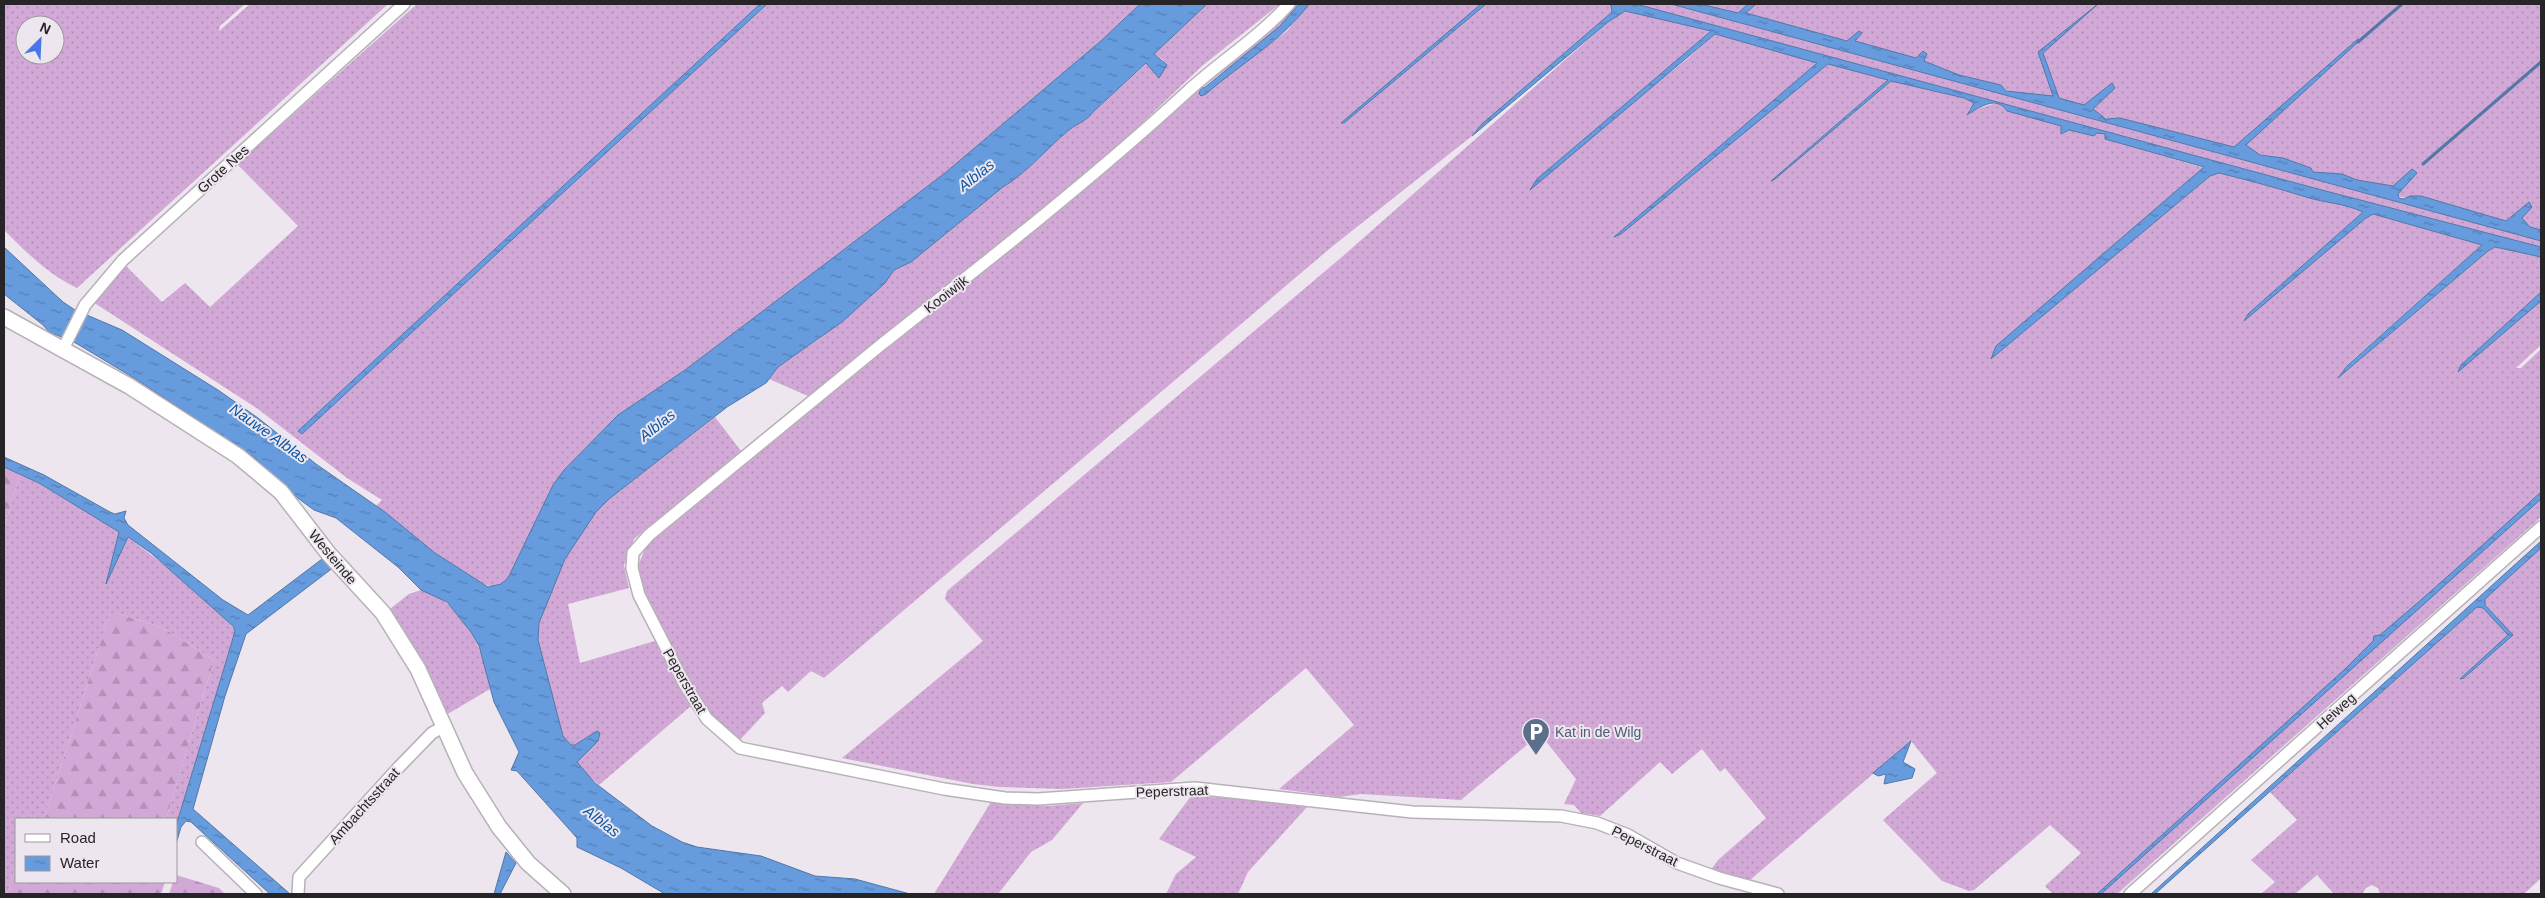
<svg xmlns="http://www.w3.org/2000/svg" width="2545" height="898" font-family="Arial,sans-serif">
	<defs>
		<pattern id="grass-dots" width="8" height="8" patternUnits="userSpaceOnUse" patternTransform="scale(1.25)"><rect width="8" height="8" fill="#d1a8d6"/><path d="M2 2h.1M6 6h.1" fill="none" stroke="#b390b8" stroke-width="1.8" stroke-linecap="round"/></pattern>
		<pattern id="forest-firs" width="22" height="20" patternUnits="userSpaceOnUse" patternTransform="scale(1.25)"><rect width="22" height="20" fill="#d1a8d6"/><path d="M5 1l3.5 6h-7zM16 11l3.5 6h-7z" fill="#b390b8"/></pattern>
		<pattern id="water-ripples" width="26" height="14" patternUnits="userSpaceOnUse" patternTransform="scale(1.25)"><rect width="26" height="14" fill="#669bde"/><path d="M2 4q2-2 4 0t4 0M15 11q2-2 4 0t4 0" fill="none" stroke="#547eb4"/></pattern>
	</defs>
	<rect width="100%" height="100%" fill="#ede6ee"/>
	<path fill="url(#grass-dots)" fill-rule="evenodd" d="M4,4H245L220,26L219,31L250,4H388L77,288C49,275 26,252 4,230ZM25,25H55V55H25Z
		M417,4H760L298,431L302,434L767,4H1140L1102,40L945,173L685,370L618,415L564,470L553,485L508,578C496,589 490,588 477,580L435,553L376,506L382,500L347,478L258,409L93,302L112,279L126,266L162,302L185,283L210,307L298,226L237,164Z
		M1207,4H1280L1202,66L1121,143L1055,199L808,396L769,379L778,367L819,339L872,294L894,270L911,262L1003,187C1028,172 1047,148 1069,130C1078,123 1087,121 1094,111L1147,63L1159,77L1163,60L1154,54Z
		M1291,4H1299L1279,27L1263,41L1199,90L1202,94L1287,31L1309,4H1481L1344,123L1486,4H1611L1612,12L1482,124L1472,136L1334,245L824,678L811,671L788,692L782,686L762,703L765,713L740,740L707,712L690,688L643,594L638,566L646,546L970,280Z
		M1636,4H1671L2541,241V247L2318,189Z
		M1694,4H2541V234L2213,147Z
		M1625,10L1712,30L1537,179L1686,60L1715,34L1818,63L1615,236L1828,64L1889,79L1772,180L1891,81L1964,98L1975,103L1968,111L1997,103L2061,126V134L2069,130L2094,136L2097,133L2105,134L2106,139L2204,168L1997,346L1992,358L2210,176L2219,173L2294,192L2306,197L2346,204L2363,212L2248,314L2366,218L2373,214L2482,245L2348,364L2341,376L2488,251L2495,247L2541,257V292L2461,365L2459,371L2541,301V345L2516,368H2521L2541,349V517L2117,894H2053L2045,886L2081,853L2050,825L1974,890L1969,891L1942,881L1883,820L1937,773L1911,741L1749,881L1710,871L1718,860L1766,818L1725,768L1720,772L1702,749L1672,774L1660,762L1600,816L1581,813L1574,805L1564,804L1576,779L1540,734L1461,800L1361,794L1339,797L1279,789L1354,725L1306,668L1171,782L1062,789L999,787L973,784L842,758L983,641L945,599L947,591L1343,256L1608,22Z
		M715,417L741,451L634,539L624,565L629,588L568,604L580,663L655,641L691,706L599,785L586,774L577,762L597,732L576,745H571L563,736L538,640L539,623L545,603L565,559L596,512L609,499Z
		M20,474L39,483L119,532L108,580L127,537C147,551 228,612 235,631L176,826V819H166L214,660L161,627L116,613H110L44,819H16V865L7,894H4V528Z
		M2541,548V878L2524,894H2380L2378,888L2372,885L2366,888L2362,894H2334L2317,875L2295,894H2261L2275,882L2251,860L2297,820L2270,792L2477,607L2483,608L2509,635L2461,679L2465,678L2512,635L2485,604V599Z
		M421,590C466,603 482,648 490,689L446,715L386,612L409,594Z
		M1191,796L1244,799L1307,807L1248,872L1238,894H1166L1176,874L1196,857L1159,839Z
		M991,802L1047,806L1083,803L1052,840L1031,852L998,894H934Z"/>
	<path fill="url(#forest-firs)" d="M4,467L20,474L4,528Z
		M110,613H116L161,627L214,660L166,819H44Z
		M16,865V882H165L161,894H7Z
		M176,875L219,888L225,894H169L173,882H176Z"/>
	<path fill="url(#water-ripples)" stroke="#5377a7" d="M760,4H767L302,434L298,431Z
		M1140,4H1207L1154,54L1167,65L1159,78L1146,63L1094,111C1087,121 1078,123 1069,130C1047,148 1028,172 1003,187L911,262L894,270L885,283L842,322L778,367L766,383L727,407L609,499L596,512L565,559L539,623L538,640L563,736L571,745H575L597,731L600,733L598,741L577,762L595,783L652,826L682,842L697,847L761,856L815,876L855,879L910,894H665L621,868L577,847V838L517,771L511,770L519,752L494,702L479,646L471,632L447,602L421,590L398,567L336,518L314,510L291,493L254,457L134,378L74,342L49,332L43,325L4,294V247L63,302L75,310L122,330L218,390L258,418L316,464L385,512L435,553L488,587L501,584L508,578L553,485L564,470L618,415L685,370L945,173L1102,40Z
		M1299,4H1309C1281,42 1241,63 1206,94L1201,96L1199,94L1201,87L1204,88L1279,27Z
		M1481,4H1486L1344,123H1341Z
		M1608,4H1636L2318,189L2541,247V257L2495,247L2488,251L2338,378L2348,365L2482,245L2373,214L2366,218L2244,321L2248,314L2363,212C2344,203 2325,203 2306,197C2277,188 2248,180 2219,173L2210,176L1991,359L1996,346L2204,167L2105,139V134L2097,133L2094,136L2069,130L2061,134V126L2007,111C1997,95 1979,107 1967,115L1974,103L1964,98L1891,81L1775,179L1771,181L1888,80L1828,64L1621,234L1614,237L1817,63L1715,34L1530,190L1537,179L1711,31L1625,11L1608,22L1472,136L1482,124L1612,12L1611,5Z
		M1671,4H1700L1738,13L1748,4H1756L1746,13L1847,41L1859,31L1862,33L1855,41L1916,58L1923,51L1927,54L1924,61L1959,75L2001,85L2006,91L2053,96L2038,52L2098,4L2043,53L2059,98L2084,105L2112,83L2115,88L2093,109L2106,119L2120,118L2234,147L2358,39V42L2246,145L2260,155L2283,158L2311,168L2313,172L2342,174L2357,180L2393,186L2412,169L2417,173L2398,194L2399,198L2404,199L2410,196H2421L2506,221L2529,202L2532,207L2522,218L2530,227L2541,230V241Z
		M2541,292V301L2458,372L2461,365Z
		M4,457L44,475L110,512L115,514L126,511L124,518L128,525L223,600L248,615L326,556L334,567L246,634L225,696L193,809L290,894H270L191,822L186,821L181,827L176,844V826L228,655L235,631L233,626L151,553L128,537L106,584L119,532L39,483L4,467Z
		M2541,492V499L2101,894H2097L2345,669L2373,641L2374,636L2380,635C2435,589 2488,540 2541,492Z
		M2541,541V548L2485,599V605L2513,635L2464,678L2460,679L2508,635L2483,608L2477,607L2155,894H2151Z
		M1911,741L1903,762L1915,769L1912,778L1884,784L1886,774L1878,776L1873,773Z
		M506,852L516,863L500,894H494Z"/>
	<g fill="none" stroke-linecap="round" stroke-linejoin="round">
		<path stroke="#5377a7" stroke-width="3" d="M2358,42L2402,4
			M2423,164L2541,62"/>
		<defs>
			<path id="minor" d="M1289,4C1259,37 1221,61 1188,91C1090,181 986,262 882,344C804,407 727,472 649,535L633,553L632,568L639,595L685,685L707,719L740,748L944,789L1005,798L1038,799L1195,788L1412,812L1561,816L1597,823L1628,835L1677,863L1719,878L1778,894
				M62,351L85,305L123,260L404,4
				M202,842L256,894
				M298,894L299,877L399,767L432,733L445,726
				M2130,894L2541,527"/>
			<path id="tertiary" d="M4,317L129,386L238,456L281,492L328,553L383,613L418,669L465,773L499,827L528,863L563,894"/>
		</defs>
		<use href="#minor" stroke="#b7b1b8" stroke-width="14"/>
		<use href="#tertiary" stroke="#b7b1b8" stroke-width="18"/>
		<use href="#minor" stroke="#fff" stroke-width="11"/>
		<use href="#tertiary" stroke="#fff" stroke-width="15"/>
	</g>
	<defs>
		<symbol id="parking-pin" viewBox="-11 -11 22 30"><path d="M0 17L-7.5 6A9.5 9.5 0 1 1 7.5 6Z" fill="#5c6f8a" stroke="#ede6ee"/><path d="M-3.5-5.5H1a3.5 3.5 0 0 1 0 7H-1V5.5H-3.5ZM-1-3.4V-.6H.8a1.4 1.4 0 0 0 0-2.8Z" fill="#fff"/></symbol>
	</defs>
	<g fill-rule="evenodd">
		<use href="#parking-pin" x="1520" y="716" width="32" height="43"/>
	</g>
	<g text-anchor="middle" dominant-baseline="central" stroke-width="4" stroke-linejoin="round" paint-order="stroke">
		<g font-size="14" fill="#272427" stroke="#ede6ee">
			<text transform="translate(223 169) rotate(-42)">Grote Nes</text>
			<text transform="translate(946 294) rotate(-38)">Kooiwijk</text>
			<text transform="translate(333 557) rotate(50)">Westeinde</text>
			<text transform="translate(685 681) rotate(60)">Peperstraat</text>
			<text transform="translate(2336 711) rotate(-42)">Heiweg</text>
			<text transform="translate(1172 791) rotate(-2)">Peperstraat</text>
			<text transform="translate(364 806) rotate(-48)">Ambachtsstraat</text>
			<text transform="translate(1645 846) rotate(27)">Peperstraat</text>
		</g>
		<g font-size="14" fill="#4e5e75" stroke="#ede6ee" text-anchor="start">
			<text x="1555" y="732">Kat in de Wilg</text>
		</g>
		<g font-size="15" font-style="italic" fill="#0755a5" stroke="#ede6ee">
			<text transform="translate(976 175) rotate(-38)">Alblas</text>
			<text transform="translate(657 425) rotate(-38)">Alblas</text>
			<text transform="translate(269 433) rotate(35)">Nauwe Alblas</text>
			<text transform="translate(602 821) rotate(38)">Alblas</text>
		</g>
	</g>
	<rect width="2545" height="898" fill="none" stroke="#272427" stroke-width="10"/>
	<rect x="15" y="818" width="162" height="65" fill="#ede6ee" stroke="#9e989e"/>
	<rect x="25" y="834" width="25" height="8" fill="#ffffff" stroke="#9e989e"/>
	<text x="60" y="843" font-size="15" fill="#272427">Road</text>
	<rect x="25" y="856" width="25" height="15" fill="url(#water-ripples)" stroke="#9e989e"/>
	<text x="60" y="868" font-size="15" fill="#272427">Water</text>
	<g transform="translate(40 40) rotate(24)"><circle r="24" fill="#ede6ee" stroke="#9e989e"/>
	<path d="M0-4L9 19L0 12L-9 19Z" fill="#4977ea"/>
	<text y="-8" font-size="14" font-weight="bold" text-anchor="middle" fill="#272427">N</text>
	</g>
</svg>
